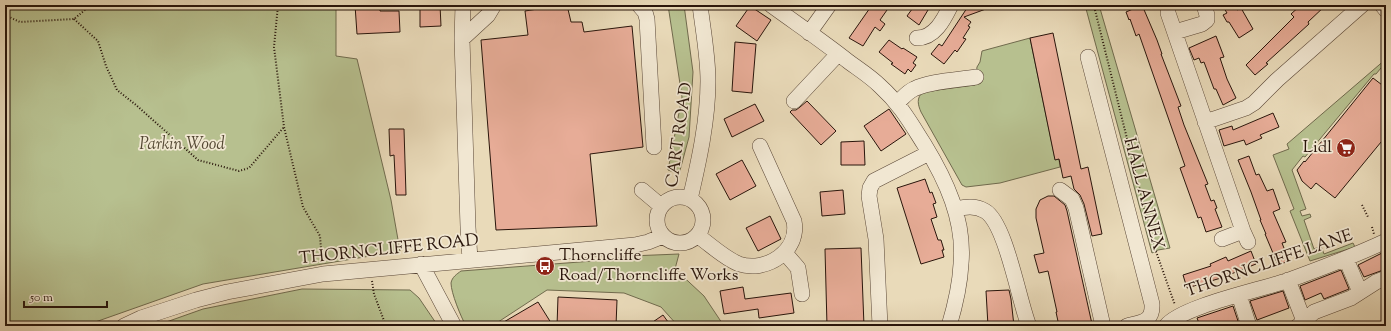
<svg xmlns="http://www.w3.org/2000/svg" width="1391" height="331" font-family="'Sorts Mill Goudy',serif">
	<rect width="100%" height="100%" fill="#e9dab9"/>
	<filter id="stains"><feTurbulence type="fractalNoise" baseFrequency=".005" numOctaves="4"/><feColorMatrix values="0 0 0 0 .2 0 0 0 0 .09 0 0 0 0 .02 0 0 0 .5 -.17"/></filter>
	<radialGradient id="worn" r=".72"><stop offset=".6" stop-color="#630" stop-opacity="0"/><stop offset="1" stop-color="#630" stop-opacity=".3"/></radialGradient>
	<path fill="#b7c08f" stroke="#706a4d" d="M5,5H336V56L357,59L391,200L400,251L203,284L84,326H5Z
		M668,5H684L693,72L689,137L679,174L668,170L682,97Z
		M1085,5H1099L1170,248L1158,250L1152,253Z
		M1030,38L1055,159H1059L1060,167L1000,183L966,187L962,185L921,112C918,105 916,98 923,92L975,85L977,67L980,62L982,51Z
		M1386,59V62L1376,74H1374L1305,157L1303,156L1292,170L1306,209L1300,211L1302,216L1310,214L1311,217L1304,220L1314,249L1321,246L1324,254L1353,243L1355,247L1310,261L1290,211L1294,209L1273,155L1289,149L1287,144Z
		M679,254L675,269L704,296L724,326H678L661,307L624,293L547,290L492,326H466C461,317 451,293 451,283C452,277 457,274 461,271L593,261L630,256Z
		M302,289L410,290L419,298L438,326H155L203,309Z"/>
	<path fill="#e7ac97" stroke="#29150b" d="M355,5H380V11H399L400,32L357,34Z
		M420,5H440L441,26L420,27Z
		M563,5H567L571,22H582L584,32L632,26L643,147L590,154L597,226L496,230L481,40L528,35L525,11Z
		M872,5H879L887,10L880,20L885,24L880,31L875,27L863,46L849,38Z
		M915,5H931L919,25L907,16Z
		M969,5H994V6L964,17L971,22L968,26L970,27L963,38L966,39L957,52L955,50L944,64L931,54L939,44L942,46Z
		M1142,5L1157,40L1162,54H1161L1181,106L1178,107L1184,125L1208,184L1205,185L1211,201L1214,200L1217,208L1215,209L1222,227L1206,232L1201,217L1198,218L1180,168L1185,166L1139,34L1136,36L1130,19L1129,20L1126,12Z
		M1222,5H1234L1237,10L1241,8L1253,29L1239,38L1229,22H1227L1223,15L1227,13Z
		M1301,5H1326L1308,22L1309,24L1266,63L1268,64L1255,75L1246,65L1294,17L1291,14Z
		M750,6L771,20L757,41L736,26Z
		M1053,33L1081,169L1088,167L1102,234L1092,236L1084,204L1080,195L1074,189L1071,176L1063,178L1059,159L1055,160L1030,38Z
		M1216,36L1224,57L1220,58L1227,79L1236,98L1223,105L1216,89H1214L1204,62L1201,63L1199,58L1194,60L1189,48Z
		M889,40L902,49L903,48L917,57L913,63L916,65L911,72L908,69L905,74L891,64L893,63L879,52Z
		M735,42L756,44L752,93L732,91Z
		M1373,78L1386,88V136L1335,198L1316,183L1311,189L1302,181L1297,170L1304,161L1305,162Z
		M807,101L836,131L821,145L790,112L792,110H796L800,107Z
		M755,104L764,121L732,137L724,119Z
		M889,109L906,134L881,151L864,126Z
		M1273,113L1279,127L1260,135L1262,138L1246,145L1244,140L1224,146L1219,130L1232,126L1233,130Z
		M389,129H404L406,195H396L394,155L390,156Z
		M864,141L865,165H841V142Z
		M1249,156L1256,175L1259,174L1267,191L1273,189L1280,209L1273,212L1286,242L1282,243L1289,261L1278,265L1265,234H1266L1260,220H1261L1251,192L1238,160Z
		M742,160L756,186L730,200L716,174Z
		M925,179L930,193L932,192L936,203L933,204L937,217L931,219L938,240H941L944,250H942L944,257L921,264L897,188Z
		M843,190L845,214L822,216L820,192Z
		M1048,196H1054L1065,205L1067,211L1092,324L1082,326H1059L1056,312H1057L1048,271L1039,273L1034,255L1044,253L1036,218V209L1040,200Z
		M770,216L781,239L758,251L746,228Z
		M861,248L864,326H827L825,249Z
		M1251,251L1256,264L1221,278L1187,288L1183,275L1211,266L1210,264L1226,257L1228,261Z
		M1386,251V269L1364,277L1358,265Z
		M1341,270L1349,289L1324,299L1321,293L1305,300L1300,286Z
		M743,287L745,299L791,293L794,313L759,318L758,309L724,314L720,291Z
		M1009,290L1011,299L1014,326H988L986,291Z
		M1283,291L1289,308L1257,320L1250,301Z
		M558,297L617,300L616,326H557Z
		M538,302L553,326H497Z
		M1233,306L1239,324L1232,326H1200L1197,318Z
		M663,315L671,326H647Z"/>
	<g fill="none" stroke-linecap="round" stroke-linejoin="round">
		<defs>
			<path id="minor" d="M463,5L462,39L468,227L470,260
				M639,5L645,12L647,19L654,147
				M771,5C797,24 824,42 849,62C860,70 871,77 880,86C900,104 910,122 924,144C946,180 965,220 961,264C960,285 955,306 949,326
				M1382,5L1386,10
				M1168,13L1243,231L1248,242
				M1175,32L1202,24L1207,20V15L1204,5
				M809,33L829,5
				M917,38C935,38 944,19 951,5
				M462,39L488,15L494,5
				M1088,57L1152,304C1153,322 1142,322 1127,326
				M794,101L838,54
				M897,103C903,98 907,92 914,89C929,81 958,80 976,77
				M1205,122L1246,108L1254,103L1277,80L1362,5
				M642,190L661,206
				M1060,190L1072,199L1076,208L1103,326
				M657 220a23 23 0 1 1 46 0a23 23 0 1 1-46 0Z
				M690,199C699,161 708,120 708,81C708,56 703,30 700,5
				M955,209C965,207 975,205 985,211C1006,223 1019,302 1029,326
				M698,236C711,245 724,258 739,264C766,273 800,251 794,221L760,146
				M1222,239L1243,231
				M785,253L798,268L802,294
				M1346,259L1360,292
				M421,264L454,326
				M1288,280L1304,321
				M1239,295L1249,326
				M124,326L141,318L196,300L227,292L323,274L635,245L648,242L663,236
				M880,326L876,239L869,196L870,188L874,181L929,153
				M1166,326C1182,306 1261,290 1289,280C1322,268 1354,256 1386,241
				M1298,326L1300,325L1314,312L1351,298L1376,282L1386,278"/>
		</defs>
		<use href="#minor" stroke="#594636" stroke-width="16"/>
		<path stroke="#29150b" stroke-width="2" stroke-dasharray="1 2" stroke-linecap="butt" d="M278,5L274,47L284,127L303,207L320,236L322,262
			M1080,5L1095,10L1107,5
			M1095,10L1153,243L1175,305
			M5,15L20,22L74,19L91,5
			M74,19L98,41L106,66L117,90L136,105L198,160L239,171L249,168L284,127
			M1362,205L1368,217
			M1372,227L1374,234
			M372,281L374,294L386,326"/>
		<use href="#minor" stroke="#f1e7d2" stroke-width="15"/>
	</g>
	<defs>
		<symbol id="supermarket-disc" viewBox="-11 -11 22 22"><circle r="9.5" fill="#8f2418" stroke="#f1e7d2"/><path d="M-6-5.5h2.5l.6 2H6L4.5 2H-2.5L-4.4-4H-6ZM-1.5 3.2a1.3 1.3 0 1 0 .1 0ZM3 3.2a1.3 1.3 0 1 0 .1 0Z" fill="#fff"/></symbol>
		<symbol id="bus-disc" viewBox="-11 -11 22 22"><circle r="9.5" fill="#8f2418" stroke="#f1e7d2"/><path d="M-5-6H5V4H4V6H2V4H-2V6H-4V4H-5ZM-3.5-4V0h7V-4ZM-3.5 1.2v1.5H-2V1.2ZM2 1.2v1.5H3.5V1.2Z" fill="#fff"/></symbol>
	</defs>
	<g fill-rule="evenodd">
		<use href="#supermarket-disc" x="1335" y="137" width="22" height="22"/>
		<use href="#bus-disc" x="534" y="255" width="22" height="22"/>
	</g>
	<g text-anchor="middle" dominant-baseline="central" stroke-width="3.5" stroke-linejoin="round" paint-order="stroke">
		<g font-size="17" fill="#29150b" stroke="#f1e7d2">
			<text transform="translate(680 135) rotate(-82)">CART ROAD</text>
			<text transform="translate(1143 194) rotate(75)">HALL ANNEX</text>
			<text transform="translate(389 250) rotate(-6)">THORNCLIFFE ROAD</text>
			<text transform="translate(1269 264) rotate(-19)">THORNCLIFFE LANE</text>
		</g>
		<g font-size="17" font-style="italic" fill="#544833" stroke="#f1e7d2">
			<text x="182" y="145">Parkin Wood</text>
		</g>
		<g font-size="17" fill="#29150b" stroke="#f1e7d2" text-anchor="end">
			<text x="1332" y="148">Lidl</text>
			<text x="559" y="256" text-anchor="start">Thorncliffe<tspan x="559" dy="20">Road/Thorncliffe Works</tspan></text>
		</g>
	</g>
	<rect width="1391" height="331" fill="none" stroke="#e9dab9" stroke-width="20"/>
	<rect x="6" y="6" width="1379" height="319" fill="none" stroke="#29150b" stroke-width="2"/>
	<rect x="10" y="10" width="1371" height="311" fill="none" stroke="#29150b"/>
	<path d="M24 301v6h83v-6" fill="none" stroke="#29150b" stroke-width="2"/>
	<text x="30" y="301" font-size="12" fill="#29150b" stroke="#f1e7d2" stroke-width="3" paint-order="stroke">50 m</text>
	<rect width="100%" height="100%" filter="url(#stains)"/>
	<rect width="100%" height="100%" fill="url(#worn)"/>
</svg>
